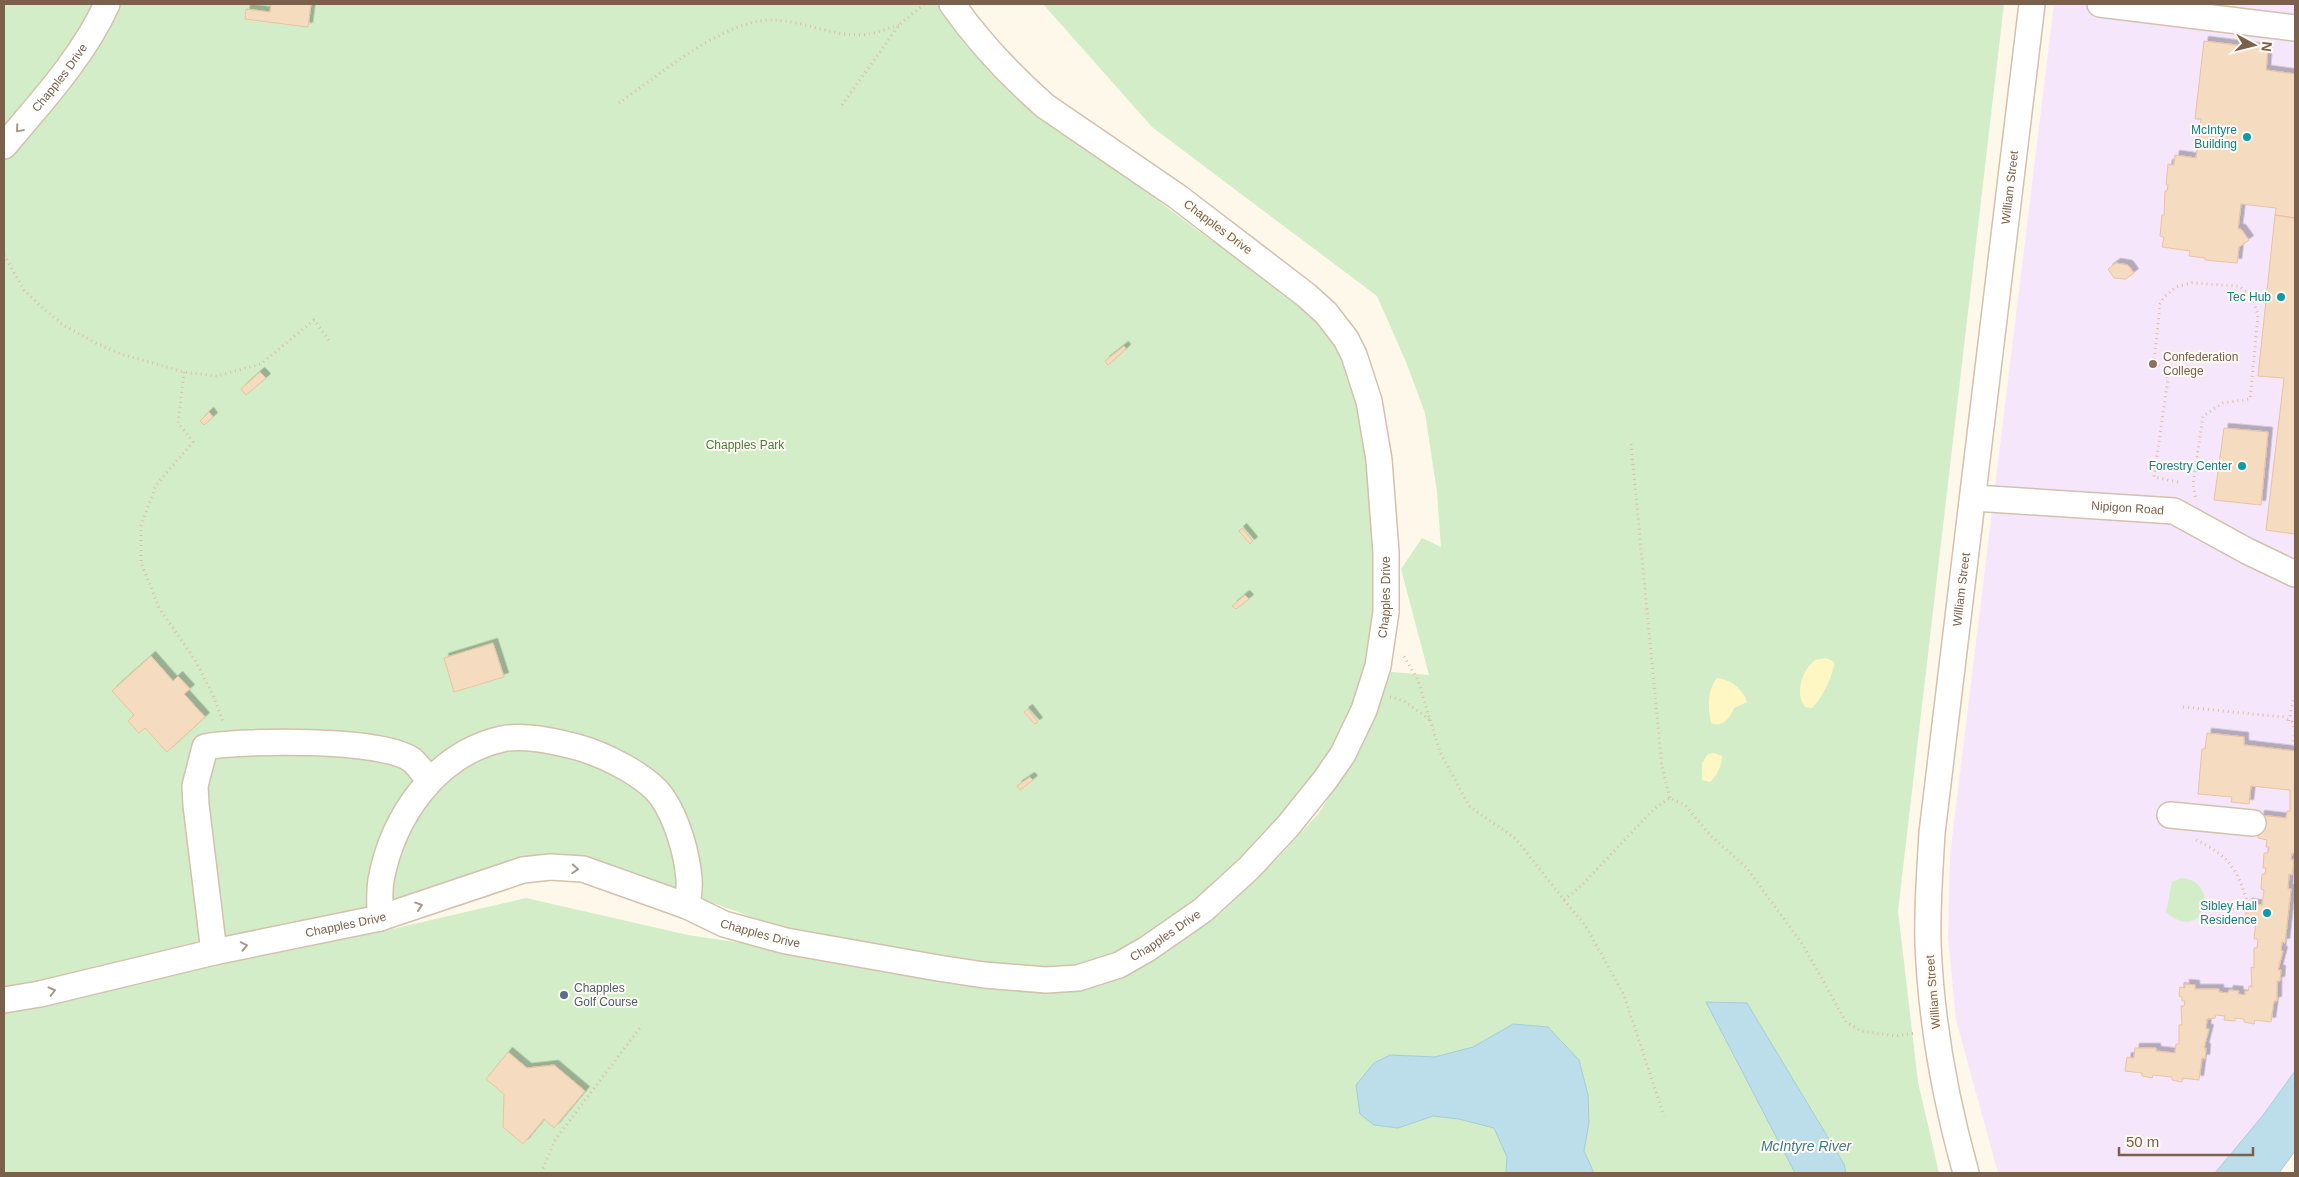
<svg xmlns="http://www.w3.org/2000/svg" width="2299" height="1177" font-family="Arial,sans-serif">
	<defs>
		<filter id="shadow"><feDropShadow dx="4.5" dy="-4.5" stdDeviation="0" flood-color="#0004"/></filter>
	</defs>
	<rect width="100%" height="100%" fill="#fef8ea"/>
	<path fill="#f5e6fb" d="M2054,4H2295V1071L2264,1114L2215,1173H1998L1956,1020L1948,937L1950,855Z"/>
	<path fill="#d2edc7" d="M4,4H95L68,49L4,132Z
		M118,4H938L980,58L1113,167L1208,238L1253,266L1330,328L1358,392L1374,504V620L1369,659L1360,691L1331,753L1306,787L1258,843L1191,907L1148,936L1111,956L1082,965L1027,967L967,961L854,943L766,924L741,913L603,864L414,899L4,990V143Z
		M1043,4H2004L1898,911L1918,1082L1939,1173H4V1010L388,930L526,898L688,935L742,943L808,959L973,985L1067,990L1105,983L1137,966L1221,913L1277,859L1319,813L1355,756L1372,723L1391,672L1429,675L1401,569L1422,538L1441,547L1437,492L1425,413L1406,362L1377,296L1152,127Z
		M2181,878C2223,881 2204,946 2166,912L2172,882Z"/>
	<path fill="#fef7c4" d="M1826,658L1834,662C1835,673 1820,702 1812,708L1805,707C1795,695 1801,671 1814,661C1817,659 1823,659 1826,658Z
		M1717,678C1730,679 1744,690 1747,702L1734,708C1730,719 1722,728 1711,723C1708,708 1707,690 1717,678Z
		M1714,753L1722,756C1722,765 1717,776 1710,782L1702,780V763L1708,754Z"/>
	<path fill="#bcdeea" stroke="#a2cddc" d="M1706,1002L1747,1003L1844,1164L1846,1173H1795Z
		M1513,1024L1548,1027L1579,1060L1588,1095L1589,1122L1584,1151L1594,1173H1506L1507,1157L1494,1128L1459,1119L1433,1116L1398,1128L1374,1125L1360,1114L1356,1085L1374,1063L1390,1055L1435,1057L1473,1047Z
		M2295,1071V1151L2279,1173H2215L2264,1114Z"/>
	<path fill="#f5dbc0" stroke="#e9c39f" filter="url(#shadow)" d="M271,4H311L308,27L245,19L246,9L270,12Z
		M2204,41L2268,49L2266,70L2295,74V218L2275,215L2276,208L2241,204L2238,229H2241L2249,240L2239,247L2237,263L2205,260V258L2189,256L2190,251L2162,247L2164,237L2160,236L2162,215H2164L2165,191H2167L2168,185H2166L2168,164L2174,165L2175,155L2196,158L2201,119H2195Z
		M2275,215L2295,218V534L2266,530L2284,378L2258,376Z
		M2116,263L2128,265L2134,273L2126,279L2114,278L2108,269Z
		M1124,346L1126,349L1108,365L1105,361Z
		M260,372L266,378L246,395L241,389Z
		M209,412L213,417L204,425L200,421Z
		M2224,428L2268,432L2261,505L2214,500Z
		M1242,528L1253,541L1250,544L1239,531Z
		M1245,595L1249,599L1236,609L1232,606Z
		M493,643L504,677L454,692L444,658Z
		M151,656L173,681L178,676L190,689L184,694L205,717L167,752L145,728L139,733L128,721L134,715L112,691Z
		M1028,709L1038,722L1035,724L1024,712Z
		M2207,733L2244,737V745L2295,751V854L2292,853L2291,860H2294L2292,875L2289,874L2288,889H2291L2285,943L2282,942L2281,951H2283L2278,970H2281L2280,981H2277V1001H2274L2271,1022L2255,1020L2254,1024L2244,1022V1019L2235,1018V1021L2224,1020L2225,1016L2216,1015L2215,1018L2207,1019L2206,1029H2209L2204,1048H2206L2205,1059L2202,1058L2199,1080L2183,1078L2182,1082L2172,1080V1077L2153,1075L2152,1078L2142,1076V1073L2125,1071L2127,1057L2134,1058L2135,1048H2156V1051L2175,1053L2176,1044H2179V1025H2182L2181,1006H2184L2185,1001H2182V997L2179,996L2180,987L2185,988V984L2195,985V989H2219V992L2228,993L2229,990L2239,991L2238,994L2245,995V991H2248L2249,986L2252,987L2251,967L2254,968V948H2257L2258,939H2254L2256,921L2245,920L2247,903L2262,905L2264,890L2261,889L2262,874H2265L2266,868H2263L2264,853H2268L2269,847H2266L2267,840L2258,838L2260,815L2286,818L2287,811H2290V790L2251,786L2249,804L2231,802L2232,797L2198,794L2202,749H2205Z
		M1030,777L1033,780L1020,790L1017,786Z
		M508,1052L527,1068L554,1065L585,1091L554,1128L544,1119L523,1144L503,1127L504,1094L486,1079Z"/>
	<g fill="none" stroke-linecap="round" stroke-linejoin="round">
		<defs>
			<g id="minor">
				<path d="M2100,4L2295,28"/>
				<path id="s1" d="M4,146C41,102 83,57 107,4"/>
				<path id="s2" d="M1974,498L2174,511L2247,551L2295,574"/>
				<path d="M2170,815L2253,823"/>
				<path d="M380,918C380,906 379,893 381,880C393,816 436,754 502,739C525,734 556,742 577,747C603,754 646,775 662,797C677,819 687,853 689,879C690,888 688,897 687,906"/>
				<path d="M214,952L196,805L195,786L205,747C242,740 383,738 412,760C418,765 424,774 429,780"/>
				<path id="s3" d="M4,1000L40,994L214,952L380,918L523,870L550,867L583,869L687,906L724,924L786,941L938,968L984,975L1046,980L1078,978L1119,965L1147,949L1203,910L1249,868L1288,826L1325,780L1343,754L1364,710L1378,666L1386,612V552L1379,460L1369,401L1354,355L1346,339L1326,313L1306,295L1178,197L1045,106C1011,76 978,41 952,4"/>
				<path id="s4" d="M1966,1173C1945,1098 1931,1021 1928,943C1927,906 1930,869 1932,833L2032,4"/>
			</g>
		</defs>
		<use href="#minor" stroke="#d2c1ae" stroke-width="28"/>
		<path stroke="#dbbea2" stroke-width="3" stroke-dasharray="1 4" stroke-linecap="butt" d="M619,103C658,76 714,28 760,21C797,15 833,40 869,34C879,32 889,28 899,25
			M842,105L899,25L924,4
			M4,255L24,290L44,309L63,325L96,343L121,354L184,372L217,376L261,364L314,320L331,343
			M184,372L178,423L193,442L156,485L141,526V562L159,608L195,660L213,695L224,724
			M1631,444L1662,767L1670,798
			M2196,469L2213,471
			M2178,482L2154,477L2168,379L2164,369L2154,363L2160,304L2164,297L2176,287L2192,283L2238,286L2253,297L2258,316L2250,399L2223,403L2203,416L2193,485L2196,499
			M1390,697L1404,701L1430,720L1418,680L1402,653
			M2183,707L2283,717L2292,722L2295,730L2293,743
			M1430,720L1440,752L1469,806L1516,839L1564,900L1581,886L1655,808L1670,798L1685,805L1712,837L1746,867L1803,945L1846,1022L1861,1031L1896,1036L1916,1033
			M2289,721L2294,696
			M2196,840C2234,858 2238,872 2250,911L2215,908
			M1564,900L1585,925L1624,995L1664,1116
			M541,1173L555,1140L642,1025"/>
		<use href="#minor" stroke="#fff" stroke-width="25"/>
	</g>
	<defs><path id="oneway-chevron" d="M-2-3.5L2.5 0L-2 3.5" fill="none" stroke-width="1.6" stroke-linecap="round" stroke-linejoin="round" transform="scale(1.25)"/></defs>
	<g stroke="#a9988a">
		<use href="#oneway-chevron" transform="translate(19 129) rotate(131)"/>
		<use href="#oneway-chevron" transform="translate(575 869) rotate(3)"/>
		<use href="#oneway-chevron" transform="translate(419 906) rotate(-18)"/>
		<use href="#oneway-chevron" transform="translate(244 946) rotate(-11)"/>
		<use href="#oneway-chevron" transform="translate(52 991) rotate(-14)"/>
	</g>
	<g fill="#0f9aa8" stroke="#fffbf2" stroke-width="2">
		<circle cx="2247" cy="137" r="5"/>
		<circle cx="2281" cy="297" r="5"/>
		<circle cx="2242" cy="466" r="5"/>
		<circle cx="2267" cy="913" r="5"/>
	</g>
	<circle fill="#8d6e63" stroke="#fffbf2" stroke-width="2" cx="2153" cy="364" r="5"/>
	<circle fill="#5c6f8a" stroke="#fffbf2" stroke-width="2" cx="564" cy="995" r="5"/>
	<g text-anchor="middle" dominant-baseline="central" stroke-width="4" stroke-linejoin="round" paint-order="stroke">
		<g font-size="12" fill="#7b614b" stroke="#fffbf2">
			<text stroke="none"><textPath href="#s1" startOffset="88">Chapples Drive</textPath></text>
			<text stroke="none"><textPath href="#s4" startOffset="994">William Street</textPath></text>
			<text transform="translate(1218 227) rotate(37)">Chapples Drive</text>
			<text stroke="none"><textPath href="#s2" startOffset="154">Nipigon Road</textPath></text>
			<text stroke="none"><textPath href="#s4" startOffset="589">William Street</textPath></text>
			<text stroke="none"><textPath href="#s3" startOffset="1625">Chapples Drive</textPath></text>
			<text stroke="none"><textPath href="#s3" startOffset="350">Chapples Drive</textPath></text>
			<text stroke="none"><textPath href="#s3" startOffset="785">Chapples Drive</textPath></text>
			<text stroke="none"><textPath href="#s3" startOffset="1205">Chapples Drive</textPath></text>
			<text transform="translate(1933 992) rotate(-95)">William Street</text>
		</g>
		<g font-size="12" fill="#0d838f" stroke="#fffbf2" text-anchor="end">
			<text x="2237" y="130">McIntyre<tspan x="2237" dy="14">Building</tspan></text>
			<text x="2271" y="297">Tec Hub</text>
			<text x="2232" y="466">Forestry Center</text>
			<text x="2257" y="906">Sibley Hall<tspan x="2257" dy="14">Residence</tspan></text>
		</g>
		<g font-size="12" fill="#785e54" stroke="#fffbf2" text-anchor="start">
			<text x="2163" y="357">Confederation<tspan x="2163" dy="14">College</tspan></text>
		</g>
		<g font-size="12" fill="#4b7b3f" stroke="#fffbf2">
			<text x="745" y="445">Chapples Park</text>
		</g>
		<g font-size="12" fill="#4e5e75" stroke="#fffbf2" text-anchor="start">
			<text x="574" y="988">Chapples<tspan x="574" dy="14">Golf Course</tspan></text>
		</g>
		<g font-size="14" font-style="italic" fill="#427b90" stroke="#fffbf2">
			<text x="1806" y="1146">McIntyre River</text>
		</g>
	</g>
	<rect width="2299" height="1177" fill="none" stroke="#7b614b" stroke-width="10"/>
	<g transform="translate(2254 45) rotate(97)" stroke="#fffbf2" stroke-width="4" paint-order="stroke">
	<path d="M0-4L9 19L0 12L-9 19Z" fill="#7b614b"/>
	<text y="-8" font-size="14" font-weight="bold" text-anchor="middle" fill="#7b614b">N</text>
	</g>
	<path d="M2119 1147v8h134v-8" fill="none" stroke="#7b614b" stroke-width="2.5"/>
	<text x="2126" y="1147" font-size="15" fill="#7b614b" stroke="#fffbf2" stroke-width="4" paint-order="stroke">50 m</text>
</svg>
